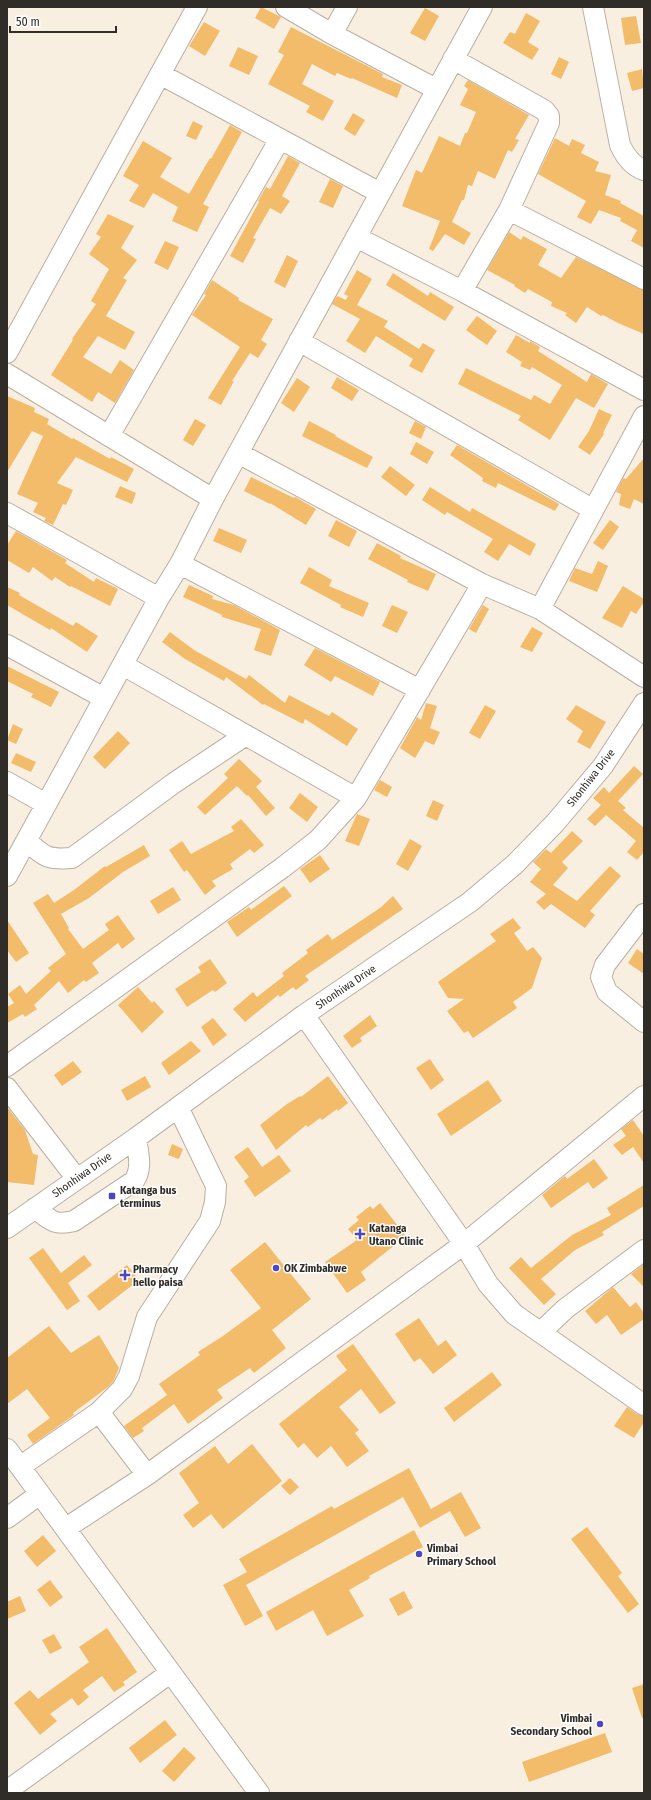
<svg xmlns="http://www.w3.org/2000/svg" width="651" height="1800" font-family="'Fira Sans Condensed',sans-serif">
	<rect width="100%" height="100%" fill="#f9efe1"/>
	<path fill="#f2bc6a" d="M261,7L281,17L274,29L255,18Z
		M425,8L439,16L425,41L410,33Z
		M526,13L540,21L528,42L539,49L532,60L503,43L510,32L515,34Z
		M636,16L641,43L625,45L621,18Z
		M204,22L220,31L205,56L189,46Z
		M291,27L383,74L382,77L402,85L397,98L352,78L351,79L337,73L335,76L312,64L302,84L334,101L323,121L306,112L310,106L268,84L284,55L278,52Z
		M238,47L258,56L249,75L229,66Z
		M559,57L569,62L561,79L551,74Z
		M642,69L644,88L632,91L627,73Z
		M468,80L529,115L515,139L519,140L512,152L508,150L495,179L478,171L472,186L468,185L464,200H462L452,222L471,233L464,245L445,234L433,251L429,249L440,221L402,206L416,170L422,173L439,136L460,146L465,133H467L476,112L460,105L468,89L464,86Z
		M353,113L365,120L355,136L344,129Z
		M193,121L203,126L196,140L186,136Z
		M230,125L242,132L203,204L209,207L197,232L172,221L178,207L153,193L144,208L129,201L139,185L123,176L143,141L172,158L160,177L189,194L210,158L211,159Z
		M555,138L569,146L572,139L585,145L581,153L599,162L595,171L611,175L605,195L621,201L620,203L644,216V248L631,241L637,230L620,221L621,218L599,210L591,224L577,217L586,201L538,174Z
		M288,156L300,163L282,196L290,201L281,214L270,208L253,238L256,239L243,263L230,256L259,202L258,201L266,187L270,189Z
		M330,179L343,186L333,208L319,202Z
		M108,214L134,226L121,248L137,260L123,278L127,280L106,316L135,332L125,350L98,336L83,357L111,374L120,360L134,370L115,403L98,392L92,402L51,375L73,340L72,339L96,304L91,301L109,269L89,254L101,237L96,234Z
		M509,232L521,240L523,236L547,249L538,265L561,278L576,257L644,290V334L618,323L603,315L601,316L587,307L576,323L565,315L567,313L551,306L552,302L528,289L525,293L514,286L515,285L487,270Z
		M165,241L179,247L168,270L154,263Z
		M287,255L298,261L285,288L274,282Z
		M357,270L372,279L357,305L388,321L384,327L419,349L423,343L435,350L422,373L409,366L413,359L376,336L365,353L346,341L360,319L332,304L337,296L346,300L348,296L344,294Z
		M393,273L428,296L430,292L454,307L445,321L386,285Z
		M212,280L239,298L238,300L273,319L261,340L267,344L258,358L250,353L232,381H234L221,405L208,398L240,347L192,315L206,295L204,294Z
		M477,316L497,331L487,345L466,330Z
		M516,335L530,343V341L540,347L538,351L587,382L591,374L608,384L594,408L576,398L550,440L518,420L521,416L458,384L466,368L531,400L534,395L550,404L562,385L532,367L530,370L520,366L522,362L506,352Z
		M337,377L359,390L352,401L331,388Z
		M297,378L310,387L294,412L281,403Z
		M7,396L35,408L34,412L49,419L47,424L72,439L73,438L110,459L111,457L134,469L127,482L76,457L57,483L73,490L66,505L63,504L53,525L44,521L46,518L33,512L38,503L17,494L43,436L32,431L7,472Z
		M599,409L612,415L603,433L604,434L590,455L578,447L589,431Z
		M195,419L206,425L193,446L183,440Z
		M309,421L336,435L335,436L373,457L367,468L302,436Z
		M415,421L426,427L421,439L409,433Z
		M416,442L434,452L427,464L410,454Z
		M457,445L559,504L555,511L498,483L496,488L482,481L483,478L450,455Z
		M644,458V504L634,499L630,509L619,505L621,494L616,492L623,478L626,479Z
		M390,466L415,485L406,496L381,477Z
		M251,477L294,498L295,497L316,509L306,525L270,503V504L244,491Z
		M120,486L136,493L132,504L115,497Z
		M430,487L470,512L472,508L536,544L530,556L509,544L498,561L484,552L493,539L447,512L445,515L422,500Z
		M336,520L357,531L349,547L328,536Z
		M610,520L619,527L603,550L593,543Z
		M219,528L247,540L241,553L213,541Z
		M16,531L67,560L65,563L94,582L96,578L118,589L110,606L71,586L70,587L55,577L52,581L33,567L29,573L7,560V545Z
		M377,543L401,556L400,558L436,574L428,591L407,582L408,580L368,559Z
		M598,561L608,566L597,592L569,581L575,568L592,574Z
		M309,567L332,580L329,586L369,603L363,617L340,607L341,605L300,583Z
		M189,585L213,596L212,599L234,605L280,630L271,656L254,650L261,629L222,617V615L183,597Z
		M623,586L644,599V602L636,614L631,611L622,628L602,618Z
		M7,587L20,593L19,595L73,626L76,622L98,636L87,652L51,628L50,630L7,605Z
		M392,605L408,612L397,633L382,626Z
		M483,605L489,609L476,633L469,629Z
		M532,627L543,633L532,652L520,647Z
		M170,632L194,650L246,679L249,675L285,703L289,695L329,716L332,712L358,729L347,746L305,719L303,724L264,704L263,705L226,677L224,681L185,659L162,642Z
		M315,648L380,682L373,696L335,676L331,682L304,665Z
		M7,666L59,692L51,707L31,697L33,694L7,681Z
		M426,703L437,706L430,728L440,732L434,745L425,741L415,758L400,748L417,717L421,720Z
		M485,705L496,711L480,739L469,733Z
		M576,705L606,722L590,749L577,742L583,731L566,719Z
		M13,724L23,729L16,744L7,740Z
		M118,731L130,743L105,769L93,757Z
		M16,753L36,762L31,772L11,763Z
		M239,759L262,781L256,787L275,808L266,816L248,795L247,796L237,786L205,815L197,807L228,778L224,774Z
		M634,766L643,774L618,801L626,808L623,810L644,828V852L637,860L627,852L636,841L606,815L595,826L587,819L601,805L593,798L604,787L609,793Z
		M380,780L392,787L387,797L374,790Z
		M300,793L318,807L307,822L289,808Z
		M433,800L444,805L437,821L426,816Z
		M357,814L370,819L359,846L345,841Z
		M241,819L264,845L254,853L250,849L230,864L233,869L212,881L216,886L205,895L187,870L184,872L169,850L182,841L191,854L234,831L231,827Z
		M572,831L583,841L562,862L568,868L553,885L577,901L610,866L621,876L590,911L595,915L585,928L551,904L544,910L536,902L546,894L530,882L541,869L533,862L546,849L551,853Z
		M410,839L422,846L408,871L396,864Z
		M144,845L150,856L123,872L89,898L61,914L69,928L68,929L83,949L109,930L105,924L118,915L135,939L122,949L118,943L92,963L99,973L86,982L84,980L68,993L59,981L34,1005L37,1009L25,1017L23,1014L7,1023V1007L14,1003L8,994L20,985L26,994L51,971L48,968L66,954L33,903L48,894L54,903L74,890L105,866L106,867Z
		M320,855L330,869L310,883L300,869Z
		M284,886L292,896L237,937L227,922L249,907L251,910Z
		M173,887L181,900L158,914L150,901Z
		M393,896L403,909L305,976L309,980L296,990L293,987L280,997L278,995L245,1022L233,1009L253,992L257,997L284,976L282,973L308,953L306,950L328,934L332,940L380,908Z
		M513,918L521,928L514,933L527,951L533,947L542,958L532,988L513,1002L517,1008L473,1038L468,1031L464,1033L447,1011L464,999L448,998L438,982L496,941L490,934Z
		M7,920L29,953L16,962L7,950Z
		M637,949L644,954V974L628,963Z
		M210,959L227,983L215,992L213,990L187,1007L175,989L201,972L198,967Z
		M138,987L152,1003L154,1001L164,1012L142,1033L118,1005Z
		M370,1015L377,1026L360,1038L362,1041L352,1048L343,1036Z
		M213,1018L227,1035L213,1046L201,1027Z
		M191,1041L201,1051L169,1075L161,1063Z
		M430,1059L444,1080L431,1090L416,1068Z
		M73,1061L82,1072L62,1086L54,1075Z
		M145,1076L151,1087L127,1101L121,1090Z
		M328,1076L348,1103L338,1111L337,1109L322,1120L320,1118L308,1127L306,1125L276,1150L260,1125L287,1104L300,1096L301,1097Z
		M488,1080L502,1101L451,1136L437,1114Z
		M7,1107L25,1130L33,1154L38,1155L34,1185L7,1182Z
		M633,1120L644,1136V1163L633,1147L622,1155L613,1145L626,1136L621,1129Z
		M172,1144L183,1149L179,1159L168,1155Z
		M248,1147L262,1167L279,1155L291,1171L255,1197L244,1181L249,1177L234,1157Z
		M594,1159L608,1178L593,1189L588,1182L551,1208L542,1195L565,1176L567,1179Z
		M644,1185V1206L602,1232L604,1235L575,1250L541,1279L556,1294L544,1305L509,1268L521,1257L531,1268L572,1235L611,1215L607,1208Z
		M380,1203L406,1236L361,1272L366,1280L347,1293L325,1262L357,1240L348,1229L359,1220L356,1217L370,1206L373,1209Z
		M265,1242L311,1299L272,1330L286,1348L254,1373L250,1368L217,1390L223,1398L188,1424L174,1404L142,1428L144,1431L133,1438L124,1426L167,1395L159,1384L200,1355L198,1352L223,1336L261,1308L230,1270Z
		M43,1248L61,1273L84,1255L92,1265L68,1283L80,1301L67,1310L29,1258Z
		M644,1264V1287L631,1274Z
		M127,1265L139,1280L99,1311L87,1296Z
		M613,1287L630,1307L636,1302L644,1313V1319L621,1335L607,1315L596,1324L585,1311Z
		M419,1318L438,1346L446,1340L457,1355L433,1374L420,1358L414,1362L395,1334Z
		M49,1326L71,1353L99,1335L119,1368L113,1382L108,1387L73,1413L74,1415L33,1444L27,1435L50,1418L27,1389L7,1404V1358Z
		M353,1344L396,1403L380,1414L361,1389L339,1407L359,1430L355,1433L369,1451L347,1467L331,1446L317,1458L304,1443L298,1448L279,1424L347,1370L336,1356Z
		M492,1372L502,1385L454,1422L444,1408Z
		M627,1407L637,1414L644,1416V1422L634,1438L614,1426Z
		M252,1444L282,1481L223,1529L211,1514L193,1528L183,1515L199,1503L179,1473L215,1446L228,1464Z
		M409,1468L431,1509L461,1492L481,1528L465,1537L450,1511L420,1528L403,1497L246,1585L263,1616L245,1626L223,1585L247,1572L239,1559L332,1506L334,1509Z
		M290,1478L299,1487L290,1495L281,1486Z
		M587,1527L622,1573L618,1576L639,1604L628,1613L571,1539Z
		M414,1530L423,1547L369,1576L370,1578L349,1590L364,1616L327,1636L313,1610L276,1631L266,1612Z
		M43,1535L56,1551L37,1567L24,1551Z
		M50,1580L63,1597L50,1607L37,1590Z
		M404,1591L413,1608L398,1616L389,1599Z
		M20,1596L26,1611L7,1619V1602Z
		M107,1628L137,1672L123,1682L125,1685L114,1692L102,1676L83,1690L89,1697L78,1706L72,1698L50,1714L57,1721L40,1735L14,1703L30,1690L38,1699L89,1662L79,1647Z
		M54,1634L62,1648L50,1654L42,1640Z
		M644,1684V1718H642L632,1688Z
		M165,1720L177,1735L140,1763L129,1748Z
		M605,1733L612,1752L529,1782L522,1762Z
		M184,1747L196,1758L174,1782L162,1771Z"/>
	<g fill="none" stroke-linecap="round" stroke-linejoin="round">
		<defs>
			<path id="minor" d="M286,7L332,34L436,89
				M593,7L620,145C625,156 632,166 644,170
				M332,34L347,7
				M453,59L544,110L549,116V123L509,210L462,291
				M160,74L380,193
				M509,210L644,279
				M356,237L462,291L644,390
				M299,341L592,509
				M7,353L197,7
				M7,374L213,499
				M109,436L280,139
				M238,453L482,584L540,609L644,677
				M7,513L159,598
				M180,564L420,690
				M540,609L644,416
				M7,645L104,698
				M123,665L356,798
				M7,782L46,804
				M27,841C44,857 48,860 72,858L174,783L246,735
				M7,876L159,598L180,564L213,499L482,7
				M644,914L605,965L601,977L607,992L644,1022
				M304,1015L464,1244L488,1284L514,1314L644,1405
				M7,1066L282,868L318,840L356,798L482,584
				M7,1088L77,1179
				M35,1208C50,1220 54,1226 74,1221L134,1181C143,1168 138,1153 136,1138
				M7,1228L136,1138L304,1015L470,902L514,865L555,823L603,766L644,703
				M541,1332L565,1309L644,1250
				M99,1412L122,1389L129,1376L147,1317L210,1221L215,1202L216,1186L178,1107
				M7,1449L259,1793
				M21,1466L99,1412L147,1475
				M7,1518L40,1494
				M66,1528L147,1475L464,1244L644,1096
				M7,1791L170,1673"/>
		</defs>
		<use href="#minor" stroke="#b9afa2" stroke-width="22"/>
		<use href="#minor" stroke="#fff" stroke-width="20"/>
	</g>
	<g fill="#4b48bf" stroke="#fff" stroke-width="1.5">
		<rect x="108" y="1192" width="8" height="8" rx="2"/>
		<path d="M358 1228h4v4h4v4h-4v4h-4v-4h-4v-4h4z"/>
		<circle cx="276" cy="1268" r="4"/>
		<path d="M123 1269h4v4h4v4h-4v4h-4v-4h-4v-4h4z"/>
		<circle cx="419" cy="1554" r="4"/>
		<circle cx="600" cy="1724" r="4"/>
	</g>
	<g text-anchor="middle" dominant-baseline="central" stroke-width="3" stroke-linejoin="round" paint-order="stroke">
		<g font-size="11" fill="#302c27" stroke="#fff">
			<text transform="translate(591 778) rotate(-52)">Shonhiwa Drive</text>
			<text transform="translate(346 987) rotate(-34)">Shonhiwa Drive</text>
			<text transform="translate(82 1175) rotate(-35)">Shonhiwa Drive</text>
		</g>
		<g font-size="11" font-weight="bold" fill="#302c27" stroke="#fff" text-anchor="start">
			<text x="120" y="1190">Katanga bus<tspan x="120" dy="13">terminus</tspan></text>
			<text x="369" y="1228">Katanga<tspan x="369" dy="13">Utano Clinic</tspan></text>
			<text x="284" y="1268">OK Zimbabwe</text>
			<text x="133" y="1269">Pharmacy<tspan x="133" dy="13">hello paisa</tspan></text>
			<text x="427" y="1548">Vimbai<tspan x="427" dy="13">Primary School</tspan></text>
			<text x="592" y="1718" text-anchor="end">Vimbai<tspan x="592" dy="13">Secondary School</tspan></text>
		</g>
	</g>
	<rect width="651" height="1800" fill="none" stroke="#302c27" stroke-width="16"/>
	<path d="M10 26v6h106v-6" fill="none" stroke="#302c27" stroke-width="2"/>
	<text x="16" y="26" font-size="12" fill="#302c27" stroke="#ffffff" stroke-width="3" paint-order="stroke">50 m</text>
</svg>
